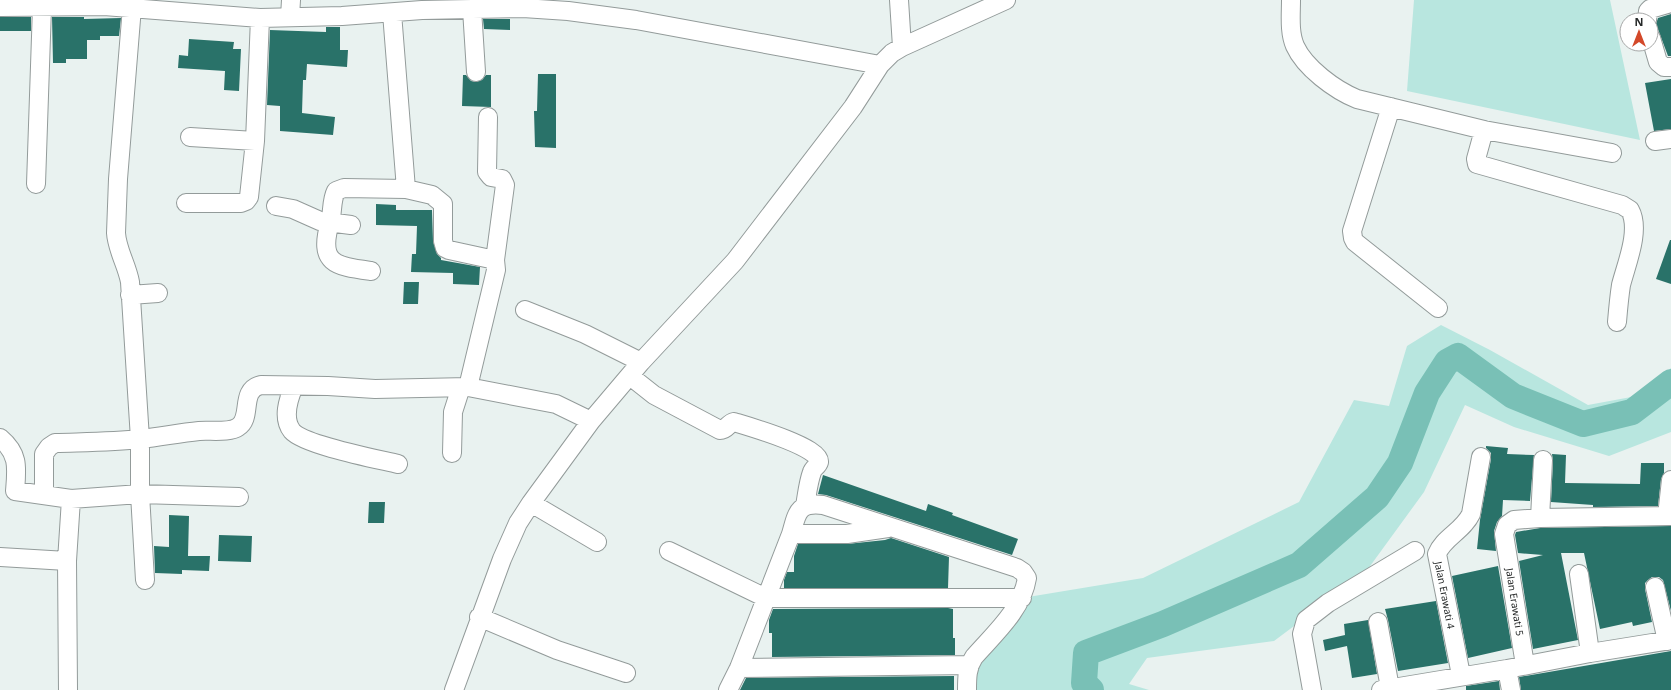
<svg xmlns="http://www.w3.org/2000/svg" width="1671" height="690" font-family="'Noto Sans',sans-serif">
	<rect width="100%" height="100%" fill="#e9f2f0"/>
	<path fill="#b8e6df" d="M1414,0H1610L1640,140L1407,91Z
		M1441,325L1490,350L1588,405L1642,395L1671,368V432L1609,456L1514,427L1465,405L1424,492L1365,573L1274,641L1147,658L1129,684L1149,690H967V672L1022,598L1143,578L1299,502L1354,400L1389,406L1407,346Z"/>
	<g fill="none" stroke-linecap="round" stroke-linejoin="round">
		<path stroke="#79c0b6" stroke-width="26" d="M1091,690L1084,683L1086,653L1163,624L1299,565L1377,497L1400,463L1427,393L1447,362L1458,356L1513,396L1583,424L1632,412L1671,382"/>
	</g>
	<path fill="#297269" d="M1671,14V56H1668L1656,24L1658,18Z
		M0,17H31V31H0Z
		M52,17H84V19L121,18L119,36H100V40H87V59H66V63H53Z
		M483,19H510V30L484,29Z
		M326,27H340V50H348L347,67L307,64L306,80H303L302,113L335,117L333,135L280,131V106L267,105L270,30L326,32Z
		M189,39L234,42L233,49H241L239,91L224,90L225,71L178,68L179,55L188,56Z
		M538,74H556V148L535,147L534,111H537Z
		M463,75H466L471,81L476,82L482,80L486,75H491V107L462,106Z
		M1671,79V129L1654,131L1645,83Z
		M376,204L396,205V210H432L433,241L437,254L441,258V260L480,267L479,285L453,284V273L411,272L412,254H416L417,226L376,225Z
		M1670,240H1671V284L1656,279Z
		M404,282H419L418,304H403Z
		M1486,446L1508,448L1507,454L1534,455L1530,501L1503,500L1502,516L1497,522L1494,531L1496,551L1477,549L1480,520L1491,459V453L1486,448Z
		M1552,454L1566,455L1565,483L1640,484L1641,463H1664V473L1661,479L1658,506L1593,507V505L1551,502L1553,461Z
		M823,475L926,511L928,504L953,513L952,515L1018,539L1012,555L826,495L818,494Z
		M369,502H385L384,523H368Z
		M169,515L189,516L188,556H210L209,571L182,570V574L155,573L154,546L169,547Z
		M1671,526V611L1663,580L1659,577H1652L1648,580L1645,583V589L1652,622L1633,626L1632,622L1600,629L1584,553H1561L1578,640L1533,649L1519,561L1543,555L1518,553L1515,535L1516,532L1540,528Z
		M219,535L252,536L251,562L218,561Z
		M891,538L949,557L948,588H784V580L787,572H794V556L798,544H847L885,540Z
		M1498,566L1512,648L1468,658L1452,576Z
		M1436,601L1448,663L1398,671L1388,620L1385,609Z
		M948,608L953,609V638H955V655L772,657V633H769V620L773,609Z
		M1368,620L1377,674L1352,678L1347,646L1325,651L1323,640L1345,635L1344,624Z
		M1671,651V690H1521L1519,677Z
		M954,676V690H740L746,678Z
		M1499,681L1500,690H1466V686Z"/>
	<g fill="none" stroke-linecap="round" stroke-linejoin="round">
		<defs>
			<path id="minor" d="M899,0L902,47
				M1291,0C1291,15 1289,32 1295,46C1305,68 1335,90 1357,99L1484,130L1612,153
				M0,7L104,6L260,18L342,16L422,10L523,8L568,11L636,20L880,65
				M472,9L476,72
				M392,13L406,189L432,195L443,204V241L445,248L449,250L495,260L496,270L468,387
				M290,17L291,0
				M1647,20L1648,11L1650,9L1671,3
				M1651,38L1658,62L1664,67H1671
				M1391,107L1352,231L1353,238L1355,242L1438,308
				M488,117L487,172L491,177L502,179L505,185L495,260
				M1484,130L1476,159L1477,164L1622,205L1630,210C1641,230 1626,265 1621,285C1619,298 1618,310 1617,322
				M190,137L255,141
				M1655,141L1671,139
				M36,184L42,7
				M186,203H241L246,201L249,197L255,141L260,18
				M276,206L293,209L320,221L351,225
				M371,271C335,266 318,264 330,222C333,212 331,201 336,191L344,188L406,189
				M130,295L158,293
				M525,310L585,334L641,362
				M630,376L654,395L720,430C727,430 728,423 734,422C747,426 821,447 819,462C818,466 813,468 812,472C808,483 807,495 805,506
				M294,386C288,400 282,418 292,431C304,445 377,459 398,464
				M0,438C19,454 17,467 15,491L71,499L140,494V439L130,282C127,265 117,250 116,233L118,179L132,7
				M452,453L453,412L461,387
				M44,495V454L49,447L55,443C84,442 113,442 141,439C160,437 179,433 199,431C209,430 230,433 238,427C253,418 239,390 261,385L328,386L375,389L468,387L556,404L591,421
				M531,503L597,542
				M1667,516L1671,480
				M1540,518L1543,460
				M791,534H847L888,528
				M669,551L766,598H1022
				M0,557L67,561
				M1579,574L1590,653
				M145,580L140,494L239,497
				M1655,587L1667,641
				M479,617L557,650L626,673
				M1378,622L1390,688
				M1525,665L1504,534L1507,525L1514,520L1540,518L1671,516
				M739,668L970,665
				M1507,669L1511,690
				M1461,675L1437,554C1443,538 1463,531 1471,514L1481,457
				M68,690L67,561L71,499
				M454,690L502,559L518,523L531,503L591,421L641,362L735,261L853,107L880,65L892,53L902,47L1006,0
				M728,690L739,668L791,534C797,514 797,502 823,505L1017,568L1023,572L1027,578C1022,610 994,634 974,657C967,668 967,677 967,690
				M1312,690L1302,634L1306,620L1328,603L1415,551
				M1381,690L1507,669L1590,653L1671,640"/>
		</defs>
		<use href="#minor" stroke="#939b9a" stroke-width="20"/>
		<use href="#minor" stroke="#fff" stroke-width="18"/>
	</g>
	<g text-anchor="middle" dominant-baseline="central" stroke-width="4" stroke-linejoin="round" paint-order="stroke">
		<g font-size="10" fill="#252828" stroke="#fff">
			<text transform="translate(1445 595) rotate(79)">Jalan Erawati 4</text>
			<text transform="translate(1515 602) rotate(81)">Jalan Erawati 5</text>
		</g>
	</g>
	<g transform="translate(1639 32)"><circle r="19" fill="#ffffff" stroke="#a8a9a9"/>
	<path d="M0-3L7 15L0 10L-7 15Z" fill="#d34829"/>
	<text y="-6" font-size="11" font-weight="bold" text-anchor="middle" fill="#252828">N</text>
	</g>
</svg>
